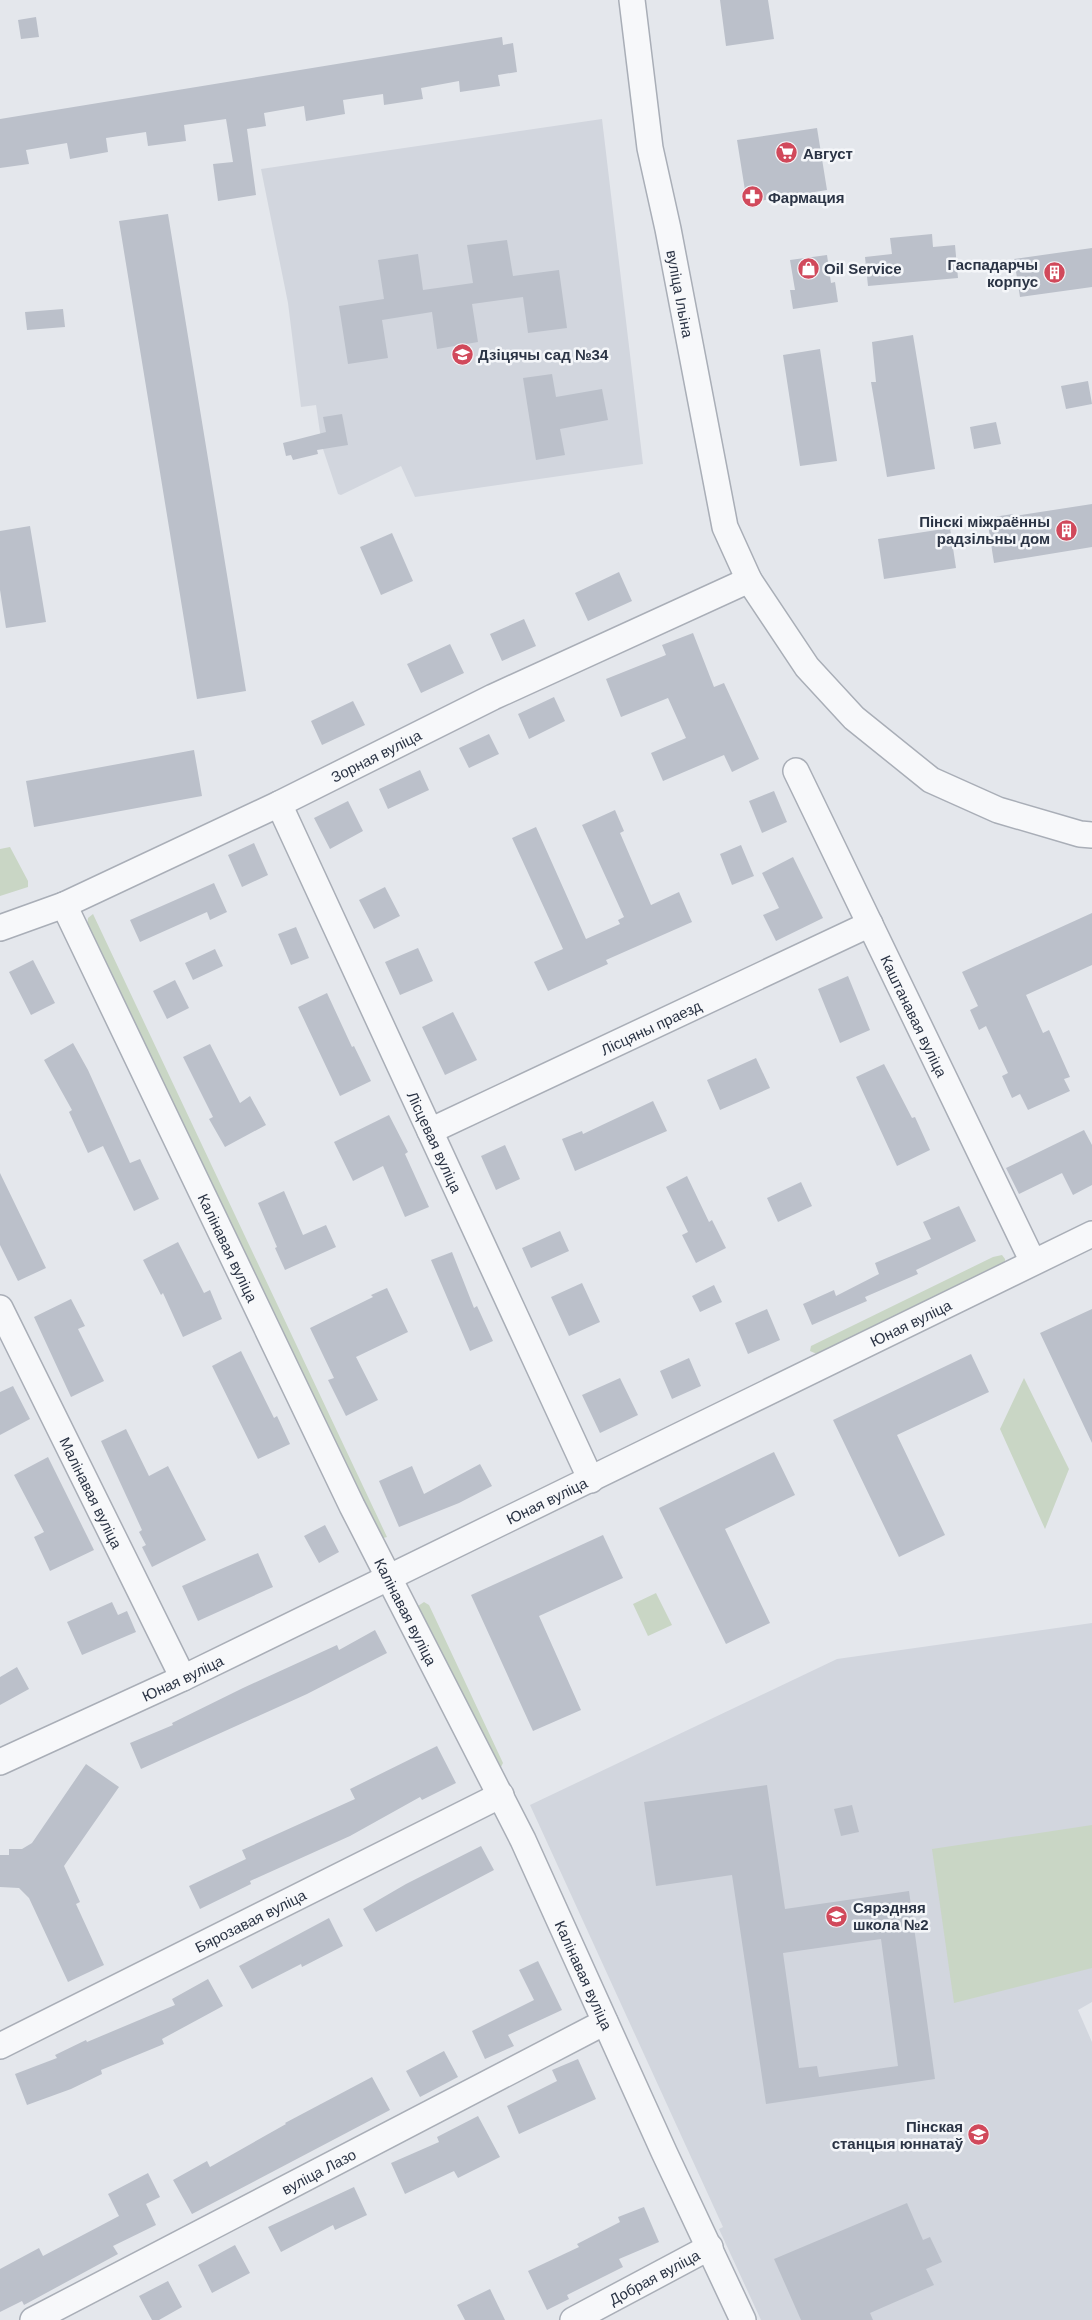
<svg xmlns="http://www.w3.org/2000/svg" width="1092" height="2320" font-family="Arial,sans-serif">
	<rect width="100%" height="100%" fill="#e4e7ec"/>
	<path fill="#d2d6de" d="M602,119L643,464L415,497L401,466L341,495L338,494L322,446L316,405L301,407L288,303L261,169Z
		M1092,1623V2002L1078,2010L1092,2042V2320H761L719,2229L723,2227L530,1805L837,1659Z"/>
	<path fill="#c9d6c5" d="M10,847L28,881V887L0,896V849Z
		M93,914L387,1537L376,1540L87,927L88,918Z
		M1002,1255L1005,1259V1265L817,1354L810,1351L811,1346L993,1257Z
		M1024,1378L1069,1469L1045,1529L1000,1429Z
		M656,1593L672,1625L648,1636L633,1604Z
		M424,1602L429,1605L503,1763L501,1767L496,1768L418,1606Z
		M1092,1825V1968L954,2003L932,1849Z"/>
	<path fill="#bbc0ca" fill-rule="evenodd" d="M720,0H768L774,39L726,46Z
		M36,17L39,37L21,39L18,20Z
		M502,37L503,45L513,43L517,72L498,75L500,86L460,92L459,81L421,88L423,99L384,105L383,94L343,100L345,114L306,121L304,106L264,113L266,126L247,129L256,195L218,201L213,164L233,162L226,119L184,125L186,141L148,146L146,132L106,138L108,152L70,159L67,143L26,150L29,164L0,168V119Z
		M817,128L827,190L747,203L737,140Z
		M168,214L246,691L197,699L119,221Z
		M932,234L933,247L955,245L958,278L868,286L865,257L892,254L890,238Z
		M507,240L513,276L559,270L567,328L528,333L523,297L472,304L478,342L437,349L432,312L382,320L388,358L348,364L339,306L384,299L378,260L418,254L423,290L473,283L467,245Z
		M1092,248V287L1020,297L1014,259Z
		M827,255L831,283L835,282L838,302L793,309L790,290H795L790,260Z
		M63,309L65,327L27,330L25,312Z
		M913,335L935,469L887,477L871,382H876L872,342Z
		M820,349L837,461L800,466L783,355Z
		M552,374L556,397L602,389L608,420L560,429L565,455L536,460L523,378Z
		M1088,381L1092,404L1066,409L1061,386Z
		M342,414L348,445L317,450L318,454L293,460L291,455L286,456L283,443L326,432L323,417Z
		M996,422L1001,444L974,449L970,427Z
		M1092,504V547L994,563L987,518L1013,514L1014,516Z
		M30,526L46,622L6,628L0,590V531Z
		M950,528L956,568L884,579L878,539Z
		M392,533L413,581L381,595L360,547Z
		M619,572L632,601L588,621L575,593Z
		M524,619L536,646L502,661L490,634Z
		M693,633L714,687L724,683L759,759L732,772L724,755L663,781L651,753L686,738L668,698L621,717L606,679L666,655L662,645Z
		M450,644L464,673L421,693L407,664Z
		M554,697L565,721L529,739L518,714Z
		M353,701L365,725L322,745L311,721Z
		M489,734L499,754L469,768L459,748Z
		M194,750L202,796L34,827L26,781Z
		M420,770L429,790L388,809L379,789Z
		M774,791L787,822L762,833L749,801Z
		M348,801L363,831L330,849L314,818Z
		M615,810L624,831L620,833L651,905L679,892L692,922L606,960L608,964L548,991L534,962L563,949L512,838L536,827L586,939L620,924L618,920L624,917L582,825Z
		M254,843L268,875L242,887L228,855Z
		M741,845L754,876L732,885L720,854Z
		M793,857L823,918L776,941L763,915L779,908L762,873Z
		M214,883L227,912L210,920L207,912L140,942L130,920Z
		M385,887L400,916L374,929L359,900Z
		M1092,913V965L1026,995L1043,1033L1049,1030L1070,1077L1064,1079L1070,1091L1028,1110L1020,1094L1012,1098L1002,1076L1008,1073L986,1026L979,1030L970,1010L978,1006L962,972Z
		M296,927L309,958L291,965L278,934Z
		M418,948L433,981L400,995L385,962Z
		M215,949L223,966L193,980L185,963Z
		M33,960L55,1003L31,1015L9,972Z
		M848,976L870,1030L840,1043L818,989Z
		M175,980L189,1008L167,1019L153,991Z
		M327,993L352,1047L354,1046L371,1081L340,1096L298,1007Z
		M453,1012L477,1060L445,1075L422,1027Z
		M73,1043L88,1070L130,1163L140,1159L159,1199L134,1211L103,1146L88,1153L69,1112L72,1110L44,1060Z
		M210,1044L240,1103L250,1096L266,1125L225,1147L209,1119L213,1117L183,1057Z
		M756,1058L770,1088L720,1110L707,1080Z
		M884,1064L912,1118L915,1117L930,1150L897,1166L856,1077Z
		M653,1101L667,1131L575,1171L562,1139L582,1131L583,1134Z
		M389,1115L408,1152L405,1154L429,1207L405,1217L383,1166L353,1181L334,1142Z
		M1084,1130L1092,1145V1185L1073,1195L1062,1173L1019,1194L1006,1168Z
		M505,1145L520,1179L496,1190L481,1156Z
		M0,1173L46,1268L18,1281L0,1245Z
		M687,1176L709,1222L712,1220L726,1248L696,1263L682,1235L688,1232L666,1187Z
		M801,1182L812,1206L778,1222L767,1198Z
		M284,1191L303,1235L326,1225L336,1247L285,1270L275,1248L277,1247L258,1203Z
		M959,1206L976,1241L916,1270L918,1274L865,1297L867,1301L812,1325L803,1304L834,1290L836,1296L879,1274L875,1263L931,1239L923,1222Z
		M560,1231L569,1251L531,1268L522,1248Z
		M178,1242L204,1293L210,1290L222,1319L183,1337L163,1293L161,1295L143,1260Z
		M452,1252L474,1308L477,1306L493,1341L470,1351L431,1260Z
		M582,1283L600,1322L569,1336L551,1297Z
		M714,1285L722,1302L700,1312L692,1296Z
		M387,1288L408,1332L356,1357L378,1400L346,1416L328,1380L334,1378L310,1328L373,1297L371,1295Z
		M71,1299L85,1326L78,1329L104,1381L71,1397L34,1317Z
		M767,1309L780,1340L748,1354L735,1323Z
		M1092,1309V1443L1040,1333Z
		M241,1351L274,1418L277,1416L290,1444L258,1459L212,1366Z
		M971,1354L989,1392L897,1435L945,1535L899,1557L833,1420Z
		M689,1358L701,1386L672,1399L660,1371Z
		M620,1378L638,1415L600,1433L582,1395Z
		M13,1386L30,1419L0,1435V1392Z
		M126,1429L149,1476L168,1466L206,1540L152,1567L142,1547L146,1545L139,1532L142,1530L101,1441Z
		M774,1452L795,1495L725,1529L770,1623L726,1644L659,1508Z
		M48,1457L94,1550L50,1571L34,1537L44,1532L14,1475Z
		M480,1464L492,1486L459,1503L399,1527L379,1481L412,1466L424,1494Z
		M325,1525L339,1552L319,1563L304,1536Z
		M603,1535L623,1578L539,1616L581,1710L533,1731L471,1595Z
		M258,1553L273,1587L198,1621L182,1586Z
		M112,1602L118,1615L127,1611L136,1632L82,1655L67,1622Z
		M375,1630L387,1653L307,1694L141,1769L130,1743L173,1725L172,1723L243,1688L337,1645L339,1650Z
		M17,1667L29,1689L0,1705V1677Z
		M437,1746L456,1783L422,1800L420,1797L350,1836L250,1881L251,1884L200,1909L189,1886L246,1859L242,1850L355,1799L350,1789Z
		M86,1764L119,1787L64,1866L80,1902L76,1904L104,1965L68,1982L29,1898L19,1888L0,1887V1855H9V1849H22L32,1843Z
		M767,1785L785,1909L909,1891L935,2079L766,2104L732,1875L656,1886L644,1802ZM881,1939L898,2066L819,2077L817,2066L799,2068L783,1953Z
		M852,1805L859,1832L841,1836L834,1809Z
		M481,1846L494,1870L376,1932L363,1909L406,1884Z
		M329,1918L343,1946L302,1967L301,1964L252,1989L239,1966Z
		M538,1961L562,2010L508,2035L514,2046L485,2059L472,2031L534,2000L519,1970Z
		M208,1979L223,2006L162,2039L164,2044L101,2070L102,2074L71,2089L27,2105L15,2074L57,2058L55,2055L86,2040L87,2042L175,2005L172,1999Z
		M444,2051L458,2077L420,2097L406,2071Z
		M578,2059L596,2099L519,2134L507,2106L557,2081L552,2070Z
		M372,2077L390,2110L192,2214L173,2180L207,2161L210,2167L286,2124L285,2123Z
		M478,2116L500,2157L458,2178L454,2171L405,2194L391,2163L439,2142L437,2137Z
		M148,2173L160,2197L146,2204L156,2225L113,2246L118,2254L24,2305L22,2301L0,2312V2269L39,2248L43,2256L119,2216L108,2194Z
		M354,2187L367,2215L335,2230L333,2225L281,2252L268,2227Z
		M907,2203L923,2240L930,2237L942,2262L926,2269L934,2285L870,2313L873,2320H801L774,2259Z
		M644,2207L659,2242L619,2259L623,2267L567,2295L569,2299L547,2310L528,2271L579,2247L577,2244L620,2222L618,2217Z
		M235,2245L250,2273L212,2293L198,2265Z
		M168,2281L182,2307L159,2320H152L139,2296Z
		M490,2289L505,2320H465L457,2305Z"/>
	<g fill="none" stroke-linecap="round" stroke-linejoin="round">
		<defs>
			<g id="minor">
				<path id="s1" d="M632,0L650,148L668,229L725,527L749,580L807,667L854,718L931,780L998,810L1080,834L1092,835"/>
				<path id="s2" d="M796,771L1033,1262"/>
				<path id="s3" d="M279,804L591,1480"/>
				<path id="s4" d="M64,905L352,1506L523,1840L664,2152L743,2320"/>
				<path id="s5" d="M0,928L64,905L279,804L493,697L749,580"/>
				<path id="s6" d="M430,1131L870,924"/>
				<path id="s7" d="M0,1308L183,1678"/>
				<path id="s8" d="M0,1762L183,1678L1092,1234"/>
				<path id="s9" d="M0,2046L501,1795"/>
				<path id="s10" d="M33,2320L605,2022"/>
				<path id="s11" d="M573,2320L710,2247"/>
			</g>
		</defs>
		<use href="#minor" stroke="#a9aeb7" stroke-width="28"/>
		<use href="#minor" stroke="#f7f8fa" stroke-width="25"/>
	</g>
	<defs>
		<symbol id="supermarket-disc" viewBox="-11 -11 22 22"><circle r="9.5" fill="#d1495b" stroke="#f4f6f9"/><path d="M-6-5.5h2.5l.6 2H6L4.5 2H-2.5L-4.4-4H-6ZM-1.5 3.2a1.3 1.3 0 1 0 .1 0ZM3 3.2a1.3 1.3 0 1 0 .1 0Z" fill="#fff"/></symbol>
		<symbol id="pharmacy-disc" viewBox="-11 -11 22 22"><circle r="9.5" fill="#d1495b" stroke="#f4f6f9"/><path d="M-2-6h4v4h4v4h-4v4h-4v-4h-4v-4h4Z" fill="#fff"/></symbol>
		<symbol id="shop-disc" viewBox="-11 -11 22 22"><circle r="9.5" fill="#d1495b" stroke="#f4f6f9"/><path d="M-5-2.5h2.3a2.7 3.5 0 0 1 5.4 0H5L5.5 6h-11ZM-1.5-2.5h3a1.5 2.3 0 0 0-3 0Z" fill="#fff"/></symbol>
		<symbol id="building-disc" viewBox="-11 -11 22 22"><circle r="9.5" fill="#d1495b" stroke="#f4f6f9"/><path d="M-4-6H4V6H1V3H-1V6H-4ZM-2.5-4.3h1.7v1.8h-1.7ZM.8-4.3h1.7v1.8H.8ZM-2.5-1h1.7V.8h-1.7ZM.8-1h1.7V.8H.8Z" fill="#fff"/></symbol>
		<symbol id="school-disc" viewBox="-11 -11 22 22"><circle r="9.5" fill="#d1495b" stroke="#f4f6f9"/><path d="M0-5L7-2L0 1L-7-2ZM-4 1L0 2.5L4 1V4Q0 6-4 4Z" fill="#fff"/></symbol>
	</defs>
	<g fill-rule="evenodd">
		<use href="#supermarket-disc" x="774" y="140" width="25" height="25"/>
		<use href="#pharmacy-disc" x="740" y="184" width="25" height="25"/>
		<use href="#shop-disc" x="796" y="256" width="25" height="25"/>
		<use href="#building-disc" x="1042" y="260" width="25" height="25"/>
		<use href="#school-disc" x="450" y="342" width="25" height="25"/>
		<use href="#building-disc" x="1054" y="518" width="25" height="25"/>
		<use href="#school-disc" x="824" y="1904" width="25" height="25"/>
		<use href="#school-disc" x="966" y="2122" width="25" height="25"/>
	</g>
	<g text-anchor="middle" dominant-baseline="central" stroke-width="5" stroke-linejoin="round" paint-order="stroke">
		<g font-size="15" font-weight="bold" fill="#2b3445" stroke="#f4f6f9" text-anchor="start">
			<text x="803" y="153">Август</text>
			<text x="768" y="197">Фармация</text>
			<text x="1038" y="264" text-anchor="end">Гаспадарчы<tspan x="1038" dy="17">корпус</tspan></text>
			<text x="824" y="268">Oil Service</text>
			<text x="478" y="354">Дзіцячы сад №34</text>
			<text x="1050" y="521" text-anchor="end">Пінскі міжраённы<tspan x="1050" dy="17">радзільны дом</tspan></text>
			<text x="853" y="1907">Сярэдняя<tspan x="853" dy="17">школа №2</tspan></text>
			<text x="963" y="2126" text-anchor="end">Пінская<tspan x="963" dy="17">станцыя юннатаў</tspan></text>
		</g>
		<g font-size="15" fill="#2b3445" stroke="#f4f6f9">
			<text stroke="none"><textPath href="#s1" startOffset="298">вуліца Ільіна</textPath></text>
			<text stroke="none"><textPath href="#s5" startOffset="414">Зорная вуліца</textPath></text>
			<text stroke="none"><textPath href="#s2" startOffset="272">Каштанавая вуліца</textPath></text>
			<text stroke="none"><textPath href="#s6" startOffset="244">Лісцяны праезд</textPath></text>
			<text stroke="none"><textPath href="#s3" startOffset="372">Лісцевая вуліца</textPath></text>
			<text stroke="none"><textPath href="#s4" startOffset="380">Калінавая вуліца</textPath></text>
			<text stroke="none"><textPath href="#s8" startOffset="1011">Юная вуліца</textPath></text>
			<text stroke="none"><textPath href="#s7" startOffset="206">Малінавая вуліца</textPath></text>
			<text stroke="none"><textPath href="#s8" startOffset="606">Юная вуліца</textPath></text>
			<text stroke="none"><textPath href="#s4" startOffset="785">Калінавая вуліца</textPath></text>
			<text stroke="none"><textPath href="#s8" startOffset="201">Юная вуліца</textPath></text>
			<text stroke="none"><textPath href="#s9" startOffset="280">Бярозавая вуліца</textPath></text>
			<text stroke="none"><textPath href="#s4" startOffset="1190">Калінавая вуліца</textPath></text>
			<text stroke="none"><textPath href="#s10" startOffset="322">вуліца Лазо</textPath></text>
			<text stroke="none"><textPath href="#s11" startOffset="92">Добрая вуліца</textPath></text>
		</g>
	</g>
</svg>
